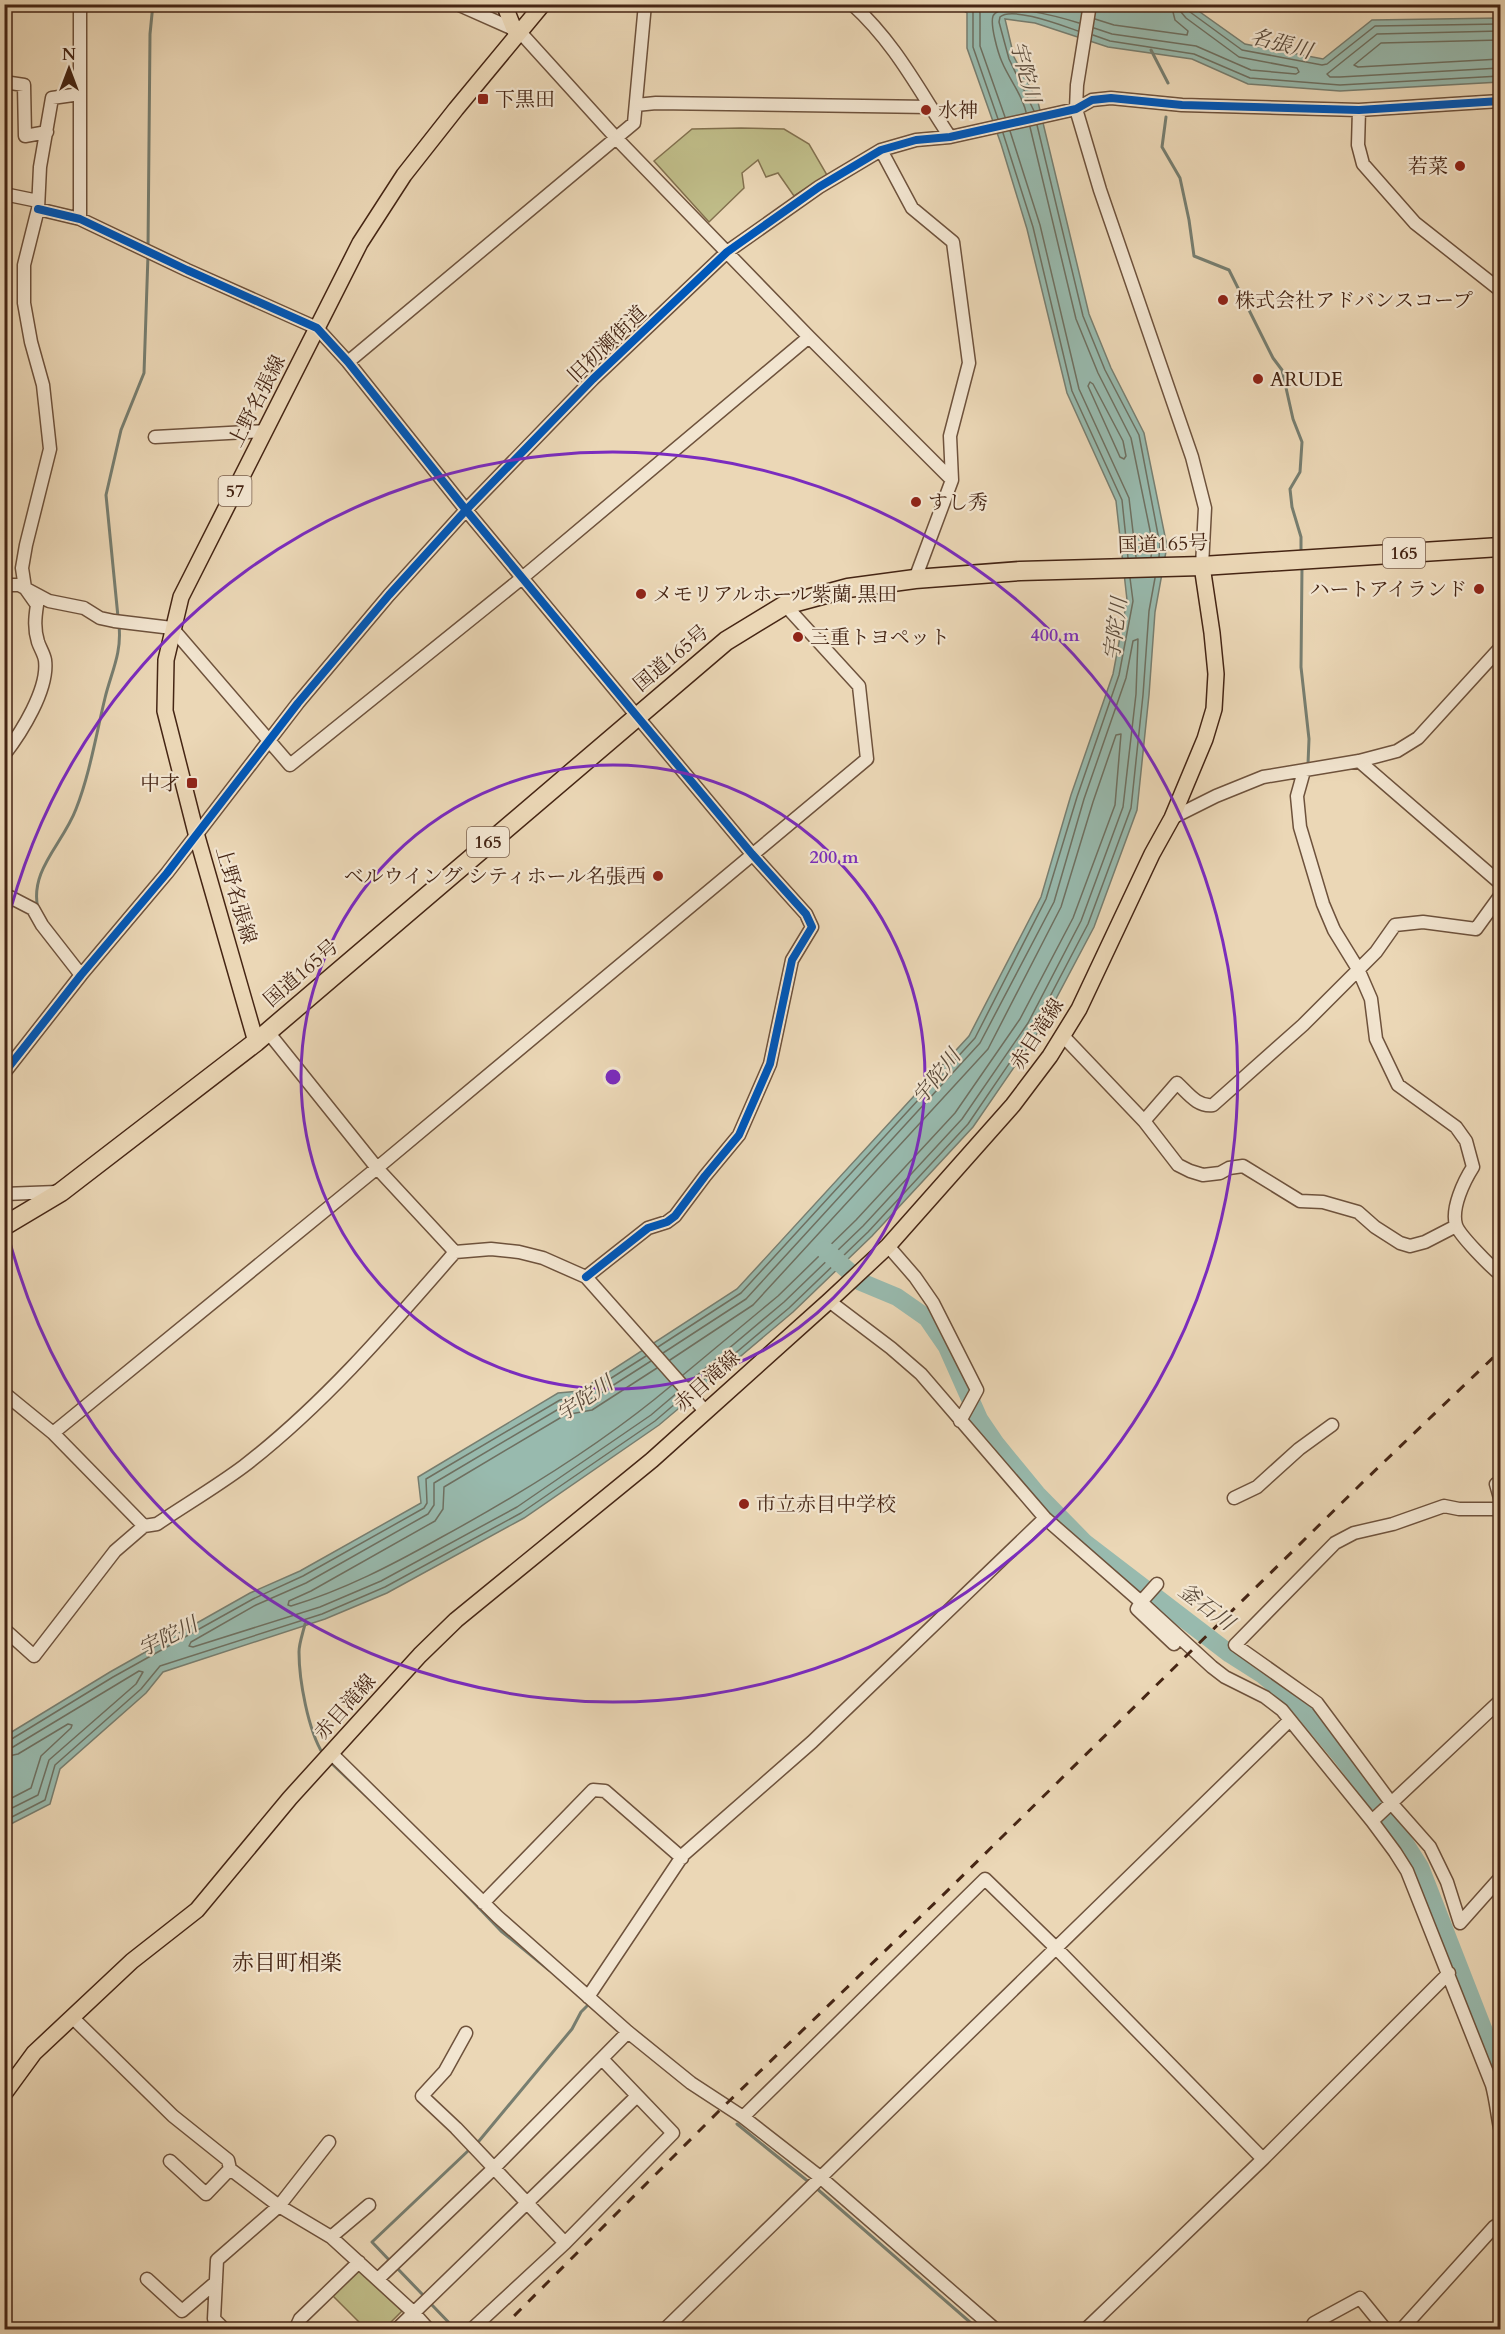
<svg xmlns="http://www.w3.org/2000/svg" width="1505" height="2334" font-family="Cardo,'Noto Serif JP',serif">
	<rect width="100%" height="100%" fill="#ebd7b6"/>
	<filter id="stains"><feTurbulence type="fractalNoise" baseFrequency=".00333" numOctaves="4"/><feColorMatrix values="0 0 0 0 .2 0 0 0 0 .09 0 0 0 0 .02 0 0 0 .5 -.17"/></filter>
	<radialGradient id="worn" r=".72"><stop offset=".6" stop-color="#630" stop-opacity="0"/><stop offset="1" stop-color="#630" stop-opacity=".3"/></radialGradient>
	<path fill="#bfbc88" stroke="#82704e" stroke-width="1.5" d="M741,128L784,129L809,144L827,175L794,196L778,173L766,177L758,160L742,173L744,188L709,222L654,161L692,129Z
		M358,2270L402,2311L384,2329H366L333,2296Z"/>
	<path fill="#98baae" stroke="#777e70" stroke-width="1.5" d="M955,5H1190L1245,44L1323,59L1372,20L1500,18V82L1340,91L1248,84L1192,59L1108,47L1035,23L1005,19L1014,57L1038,102L1089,314L1111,368L1144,433L1167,546L1155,612L1149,695L1137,810L1094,927L1039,1031L973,1127L872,1236L793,1312L659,1425L524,1518L387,1593L325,1619L163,1672L146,1693L60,1769L50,1804L5,1827V1736L110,1672L250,1593L300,1571L421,1503L418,1477L558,1393L580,1391L737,1289L969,1036L1041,897L1071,795L1113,674L1127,600L1116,501L1067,393L1027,229L1001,144L967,48V13Z"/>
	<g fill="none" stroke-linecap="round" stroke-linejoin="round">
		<path stroke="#6e7061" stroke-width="1.5" d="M965,4L973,12V47L998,119
			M977,4L980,13V46L1005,117
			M1188,4L1190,12L1242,50L1322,65L1327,64L1375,26L1500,24
			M1095,19L1114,25L1187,35L1188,31L1175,20L1171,4
			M1094,28L1112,34L1196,46L1251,70L1296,74L1299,72L1297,68L1239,57L1186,18L1181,12L1180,4
			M1500,31L1377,34L1327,74L1330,77H1340L1500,68
			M1093,35L1110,41L1194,54L1250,78L1340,85L1500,76
			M1500,40L1381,43L1354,65L1358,67L1500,59
			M1034,111L1009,59L999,22L1000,17C1012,6 1063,26 1078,31
			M1026,112C1022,94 1009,79 1002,62C998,53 990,25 993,16C1000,0 1063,18 1079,23
			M1037,125L1083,316L1105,370L1139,435L1160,545L1159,557
			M1030,127L1076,319L1098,373L1131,438L1153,545L1151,557
			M1010,131L1040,225L1079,389L1129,498L1136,557
			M1003,133L1033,227L1072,391L1122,500L1128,558
			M1090,382L1093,384L1123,441L1126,456L1124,459L1120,457L1088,386Z
			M658,1347L741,1293L975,1038L1046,899L1077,797L1119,675L1133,601L1130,578
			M663,1353L746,1299L980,1043L1054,902L1084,799L1126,678L1133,641L1138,639L1136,694L1123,807L1081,921L1028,1023L962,1119L863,1226L784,1302L689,1382
			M670,1360L753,1305L988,1049L1061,907L1093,802L1116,735L1121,734L1115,805L1073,918L1020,1019L955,1113L856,1220L778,1296L683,1375
			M651,1361L587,1402L562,1407L434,1483V1505L428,1514L306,1583L256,1605L191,1642L189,1646L193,1647L320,1607L381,1581L517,1507L651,1415L678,1392
			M657,1368L592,1410L565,1415L444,1487L443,1509L435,1521L311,1591L289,1601L288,1605L291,1606C344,1590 392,1565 440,1538C521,1494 601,1445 672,1385
			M694,1388L789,1308L868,1232L968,1124L1034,1027L1088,924L1131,808L1143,695L1149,611L1155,578
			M4,1741L10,1740L113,1677L253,1599L303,1576L424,1508L427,1503L426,1479L560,1400L583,1396L646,1356
			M4,1748L13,1747L139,1671L143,1672L136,1684L49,1760L38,1795L4,1812
			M4,1757L18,1754L68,1724L72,1725L71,1728L41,1756L31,1788L4,1802
			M4,1821L45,1800L55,1765L141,1689L160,1666L322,1614L385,1587L521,1513L655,1421L683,1397"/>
		<path stroke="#777e70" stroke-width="3" d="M1151,50L1168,83
			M1166,117L1162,147L1180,178L1189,220L1194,256L1229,270L1273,358L1282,370L1293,419L1302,442L1300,472L1290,489L1292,507L1301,537V554
			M148,249L150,34L153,4
			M1302,567L1301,667L1309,739L1308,764
			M118,617L106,495L121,430L144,373L148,255
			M38,909C29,870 63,844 76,809C90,773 96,735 105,698C111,673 122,653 119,626
			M305,1624C303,1633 299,1643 299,1652C299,1680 308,1730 323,1754
			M329,1761L379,1808
			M454,1882L501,1931L549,1970
			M737,2124L810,2183
			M479,2141L572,2029L581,2012L590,2003
			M815,2187L979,2330
			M391,2262L372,2242L469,2150
			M396,2267L423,2295
			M432,2305L456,2330"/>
		<path stroke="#98baae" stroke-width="18" d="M825,1250L861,1282L897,1297L927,1318L947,1347L979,1419L996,1444L1037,1494L1085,1543L1230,1654L1263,1675L1297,1703L1342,1757L1394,1826L1420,1867L1500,2072"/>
		<defs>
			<path id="minor" d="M457,4L520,32L617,139L809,337L952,480
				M852,4C896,44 918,89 950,137
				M1090,4L1077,85L1076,109L1100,190L1192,457L1205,508L1202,566
				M4,82L24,85L25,136L47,132
				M636,105L656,103L930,107
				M1359,110L1358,145L1363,164L1415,223L1500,290
				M881,150L912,208L953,242L969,363L950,436L952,480L915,579
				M4,194L38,201
				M38,209L80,219L187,270L317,328L348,362L466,510L636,715L752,854L806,914L812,927L792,960L770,1064L739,1135L705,1176L675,1216L667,1222L648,1228L586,1277
				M80,219V4
				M348,362L634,123L645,4
				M155,437L266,431
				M4,585H19L49,601L84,608L100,618L114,621L172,628L290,765L522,578L809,337
				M4,755C21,733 49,689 45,660C44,654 40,648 38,642C34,629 35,618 37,605L25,588L22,568L26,545L50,449L43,385L31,342L24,303V265L38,209L40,167L52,98L80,94
				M1359,761L1500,883
				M1304,771L1297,796L1300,827L1323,904L1334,930L1358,969L1371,999L1376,1039L1398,1085L1456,1127L1466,1141L1473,1167C1464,1181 1451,1208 1456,1225C1459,1235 1491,1267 1500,1274
				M1172,818L1216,796L1263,777L1359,761L1397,751L1418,738L1500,648
				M4,894L33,909L42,925L81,975
				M268,1032L377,1168L455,1252
				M1063,1036L1144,1121L1178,1165L1190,1171L1203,1175L1220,1173L1229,1168L1243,1166L1300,1201L1323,1202L1358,1212L1375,1227L1400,1243L1410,1246L1425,1242L1456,1226
				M4,1073L81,975L167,873L298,703L389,595L466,510L593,379L727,252L819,187L881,150L916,140L950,137L1076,109L1092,100L1111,98L1182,105L1359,110L1500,101
				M1144,1121L1177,1083C1188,1093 1197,1107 1213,1105L1303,1025L1376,952L1395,925L1423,922L1476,929L1500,896
				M4,1194L57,1192
				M888,1246L915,1277L933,1303L977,1390L960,1421
				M829,1301L891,1348L921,1374L1045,1518L1141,1602L1137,1609L1174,1644
				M4,1393L53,1433L144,1526
				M53,1433L377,1168L867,759L859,686L785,605
				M1500,1483L1496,1484L1500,1498
				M1234,1498L1257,1487L1299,1449L1332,1425
				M1500,1509H1459L1444,1506L1393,1524L1354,1533L1335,1543L1235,1645L1317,1703L1392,1804L1430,1847L1447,1882L1460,1923L1500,1878
				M1157,1584L1141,1602L1212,1667L1225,1677L1265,1697L1282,1710L1372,1821L1395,1852L1407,1871L1492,2085C1496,2100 1497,2113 1500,2128
				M4,1629L34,1656L115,1551L144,1526L157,1524C185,1505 216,1487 244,1466C323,1405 389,1328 455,1252L491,1249L519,1252L543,1258L586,1277L705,1411
				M332,1754L498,1917L628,2032L691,2083L743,2117L820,2177L996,2330
				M1372,1821L1500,1701
				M483,1903L593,1790L605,1791L682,1858
				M588,1997L683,1855L812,1742L1045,1518
				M73,2018L173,2116L228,2160L230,2169L279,2206L331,2237L413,2312L429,2330
				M466,2033L445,2071L422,2096L456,2128L565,2243
				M743,2117L985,1879L1056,1948L1263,2159
				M170,2161L206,2194L230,2169
				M331,2237L369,2205
				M147,2279L182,2311L216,2282
				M378,2279L493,2169L628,2032
				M225,2330L214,2319L217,2260L279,2206L329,2142
				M295,2330L300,2319L359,2262
				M396,2330L637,2096
				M471,2330L565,2243L673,2133L603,2060
				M664,2330L1290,1720
				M1085,2330L1263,2159L1449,1973
				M1310,2330L1314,2323L1360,2298L1386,2330
				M1401,2330L1494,2227L1500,2223"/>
			<path id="major" d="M504,4L514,29
				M256,1042L196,833L165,711L166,660L181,597L360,243L404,175L456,109L543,4
				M4,2094L34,2053L132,1961L197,1910L290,1798L420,1655L456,1620L652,1460L829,1301L888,1246L1013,1105L1050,1056L1079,1009L1152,854L1172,818L1205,739L1214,709L1216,674L1212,633L1202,566"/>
			<path id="highway" d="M4,1226L61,1192L256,1042L726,641L785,605L848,588L915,579L1020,571L1202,566L1500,547"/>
		</defs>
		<use href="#minor" stroke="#6e523c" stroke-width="15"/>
		<use href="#major" stroke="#452514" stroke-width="18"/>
		<use href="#highway" stroke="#452514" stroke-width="21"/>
		<use href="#minor" stroke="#f2e5d0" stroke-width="12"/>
		<use href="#major" stroke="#ebd7b6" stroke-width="15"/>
		<use href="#highway" stroke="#ebd7b6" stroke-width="18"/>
		<path stroke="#452514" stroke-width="3" stroke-dasharray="10 10" stroke-linecap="butt" d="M500,2330L724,2106L942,1896L1363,1482L1500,1351"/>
		<defs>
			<path id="cycleway" d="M38,209L80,219L187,270L317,328L348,362L466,510L636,715L752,854L806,914L812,927L792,960L770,1064L739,1135L705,1176L675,1216L667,1222L648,1228L586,1277
				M4,1073L81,975L167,873L298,703L389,595L466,510L593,379L727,252L819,187L881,150L916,140L950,137L1076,109L1092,100L1111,98L1182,105L1359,110L1500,101"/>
		</defs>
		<use href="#cycleway" stroke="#f2e5d0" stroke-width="11"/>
		<use href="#cycleway" stroke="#0057b8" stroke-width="8"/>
	</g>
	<g fill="none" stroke="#7b2cbf" stroke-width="3">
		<circle cx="613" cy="1077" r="312"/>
		<path d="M5 931A625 625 0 1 1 5 1223"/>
	</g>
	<g fill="#8f2418" stroke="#f2e5d0" stroke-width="2">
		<rect x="477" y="93" width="12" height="12" rx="3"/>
		<circle cx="926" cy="110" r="6"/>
		<circle cx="1460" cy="166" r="6"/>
		<circle cx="1223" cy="300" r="6"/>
		<circle cx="1258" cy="379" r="6"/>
		<circle cx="916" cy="502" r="6"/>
		<circle cx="1479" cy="589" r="6"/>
		<circle cx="641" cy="594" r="6"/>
		<circle cx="798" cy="637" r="6"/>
		<rect x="186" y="777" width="12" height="12" rx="3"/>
		<circle cx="658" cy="876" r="6"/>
		<circle cx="744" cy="1504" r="6"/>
	</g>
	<g text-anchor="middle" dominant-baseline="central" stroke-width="4.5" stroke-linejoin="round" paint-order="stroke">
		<g fill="#f2e5d0" stroke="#795f4c" stroke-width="1.5">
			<rect x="218.5" y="476" width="33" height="30" rx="4.5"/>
			<rect x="1383" y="538" width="42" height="30" rx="4.5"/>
			<rect x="467" y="827" width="42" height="30" rx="4.5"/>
		</g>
		<g font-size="18" font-weight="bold" fill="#452514">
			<text x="235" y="491">57</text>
			<text x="1404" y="553">165</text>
			<text x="488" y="842">165</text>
		</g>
		<g font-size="20" fill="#452514" stroke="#f2e5d0" text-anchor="start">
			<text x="495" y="99">下黒田</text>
			<text x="938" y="110">水神</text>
			<text x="1448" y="166" text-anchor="end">若菜</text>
			<text x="1235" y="300">株式会社アドバンスコープ</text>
			<text x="1270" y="379">ARUDE</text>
			<text x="928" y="502">すし秀</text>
			<text x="1467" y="589" text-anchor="end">ハートアイランド</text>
			<text x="653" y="594">メモリアルホール紫蘭 黒田</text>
			<text x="810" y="637">三重トヨペット</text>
			<text x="180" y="783" text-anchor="end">中才</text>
			<text x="646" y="876" text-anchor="end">ベルウイング シティホール名張西</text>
			<text x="756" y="1504">市立赤目中学校</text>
		</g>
		<g font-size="20" fill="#452514" stroke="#f2e5d0">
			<text transform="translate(607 344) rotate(-44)">旧初瀬街道</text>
			<text transform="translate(257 401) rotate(-63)">上野名張線</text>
			<text transform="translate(1163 544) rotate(-2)">国道165号</text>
			<text transform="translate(671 658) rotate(-40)">国道165号</text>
			<text transform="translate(236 895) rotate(74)">上野名張線</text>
			<text transform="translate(301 973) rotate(-41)">国道165号</text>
			<text transform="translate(1037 1034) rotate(-57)">赤目滝線</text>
			<text transform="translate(707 1381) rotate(-42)">赤目滝線</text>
			<text transform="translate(345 1707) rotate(-48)">赤目滝線</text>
		</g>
		<g font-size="21" font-style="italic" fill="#5a4a3a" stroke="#f2e5d0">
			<text transform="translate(1281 44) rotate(15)">名張川</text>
			<text transform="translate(1025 72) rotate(75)">宇陀川</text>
			<text transform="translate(1116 629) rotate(-83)">宇陀川</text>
			<text transform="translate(937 1077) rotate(-52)">宇陀川</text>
			<text transform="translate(585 1399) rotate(-34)">宇陀川</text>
			<text transform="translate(1206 1607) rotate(37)">釜石川</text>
			<text transform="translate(168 1637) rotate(-26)">宇陀川</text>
		</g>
		<g font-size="22" fill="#452514" stroke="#f2e5d0">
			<text x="287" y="1963">赤目町相楽</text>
		</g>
	</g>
	<circle cx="613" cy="1077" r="9" fill="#7b2cbf" stroke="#f2e5d0" stroke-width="3"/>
	<g font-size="18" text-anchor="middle" font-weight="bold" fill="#7b2cbf" stroke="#f2e5d0" stroke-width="4.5" stroke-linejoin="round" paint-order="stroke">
		<text x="1055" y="641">400 m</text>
		<text x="834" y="863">200 m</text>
	</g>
	<rect width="1505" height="2334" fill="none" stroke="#ebd7b6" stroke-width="24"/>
	<rect x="6" y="6" width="1493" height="2322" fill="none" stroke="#452514" stroke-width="3"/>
	<rect x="12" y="12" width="1481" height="2310" fill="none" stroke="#452514" stroke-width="1.5"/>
	<g transform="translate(69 69)" stroke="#f2e5d0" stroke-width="4.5" paint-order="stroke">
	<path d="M0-4.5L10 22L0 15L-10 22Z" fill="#452514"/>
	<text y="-9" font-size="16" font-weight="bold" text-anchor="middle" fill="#452514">N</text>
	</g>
	<rect width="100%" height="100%" filter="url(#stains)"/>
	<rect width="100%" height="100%" fill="url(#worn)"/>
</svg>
